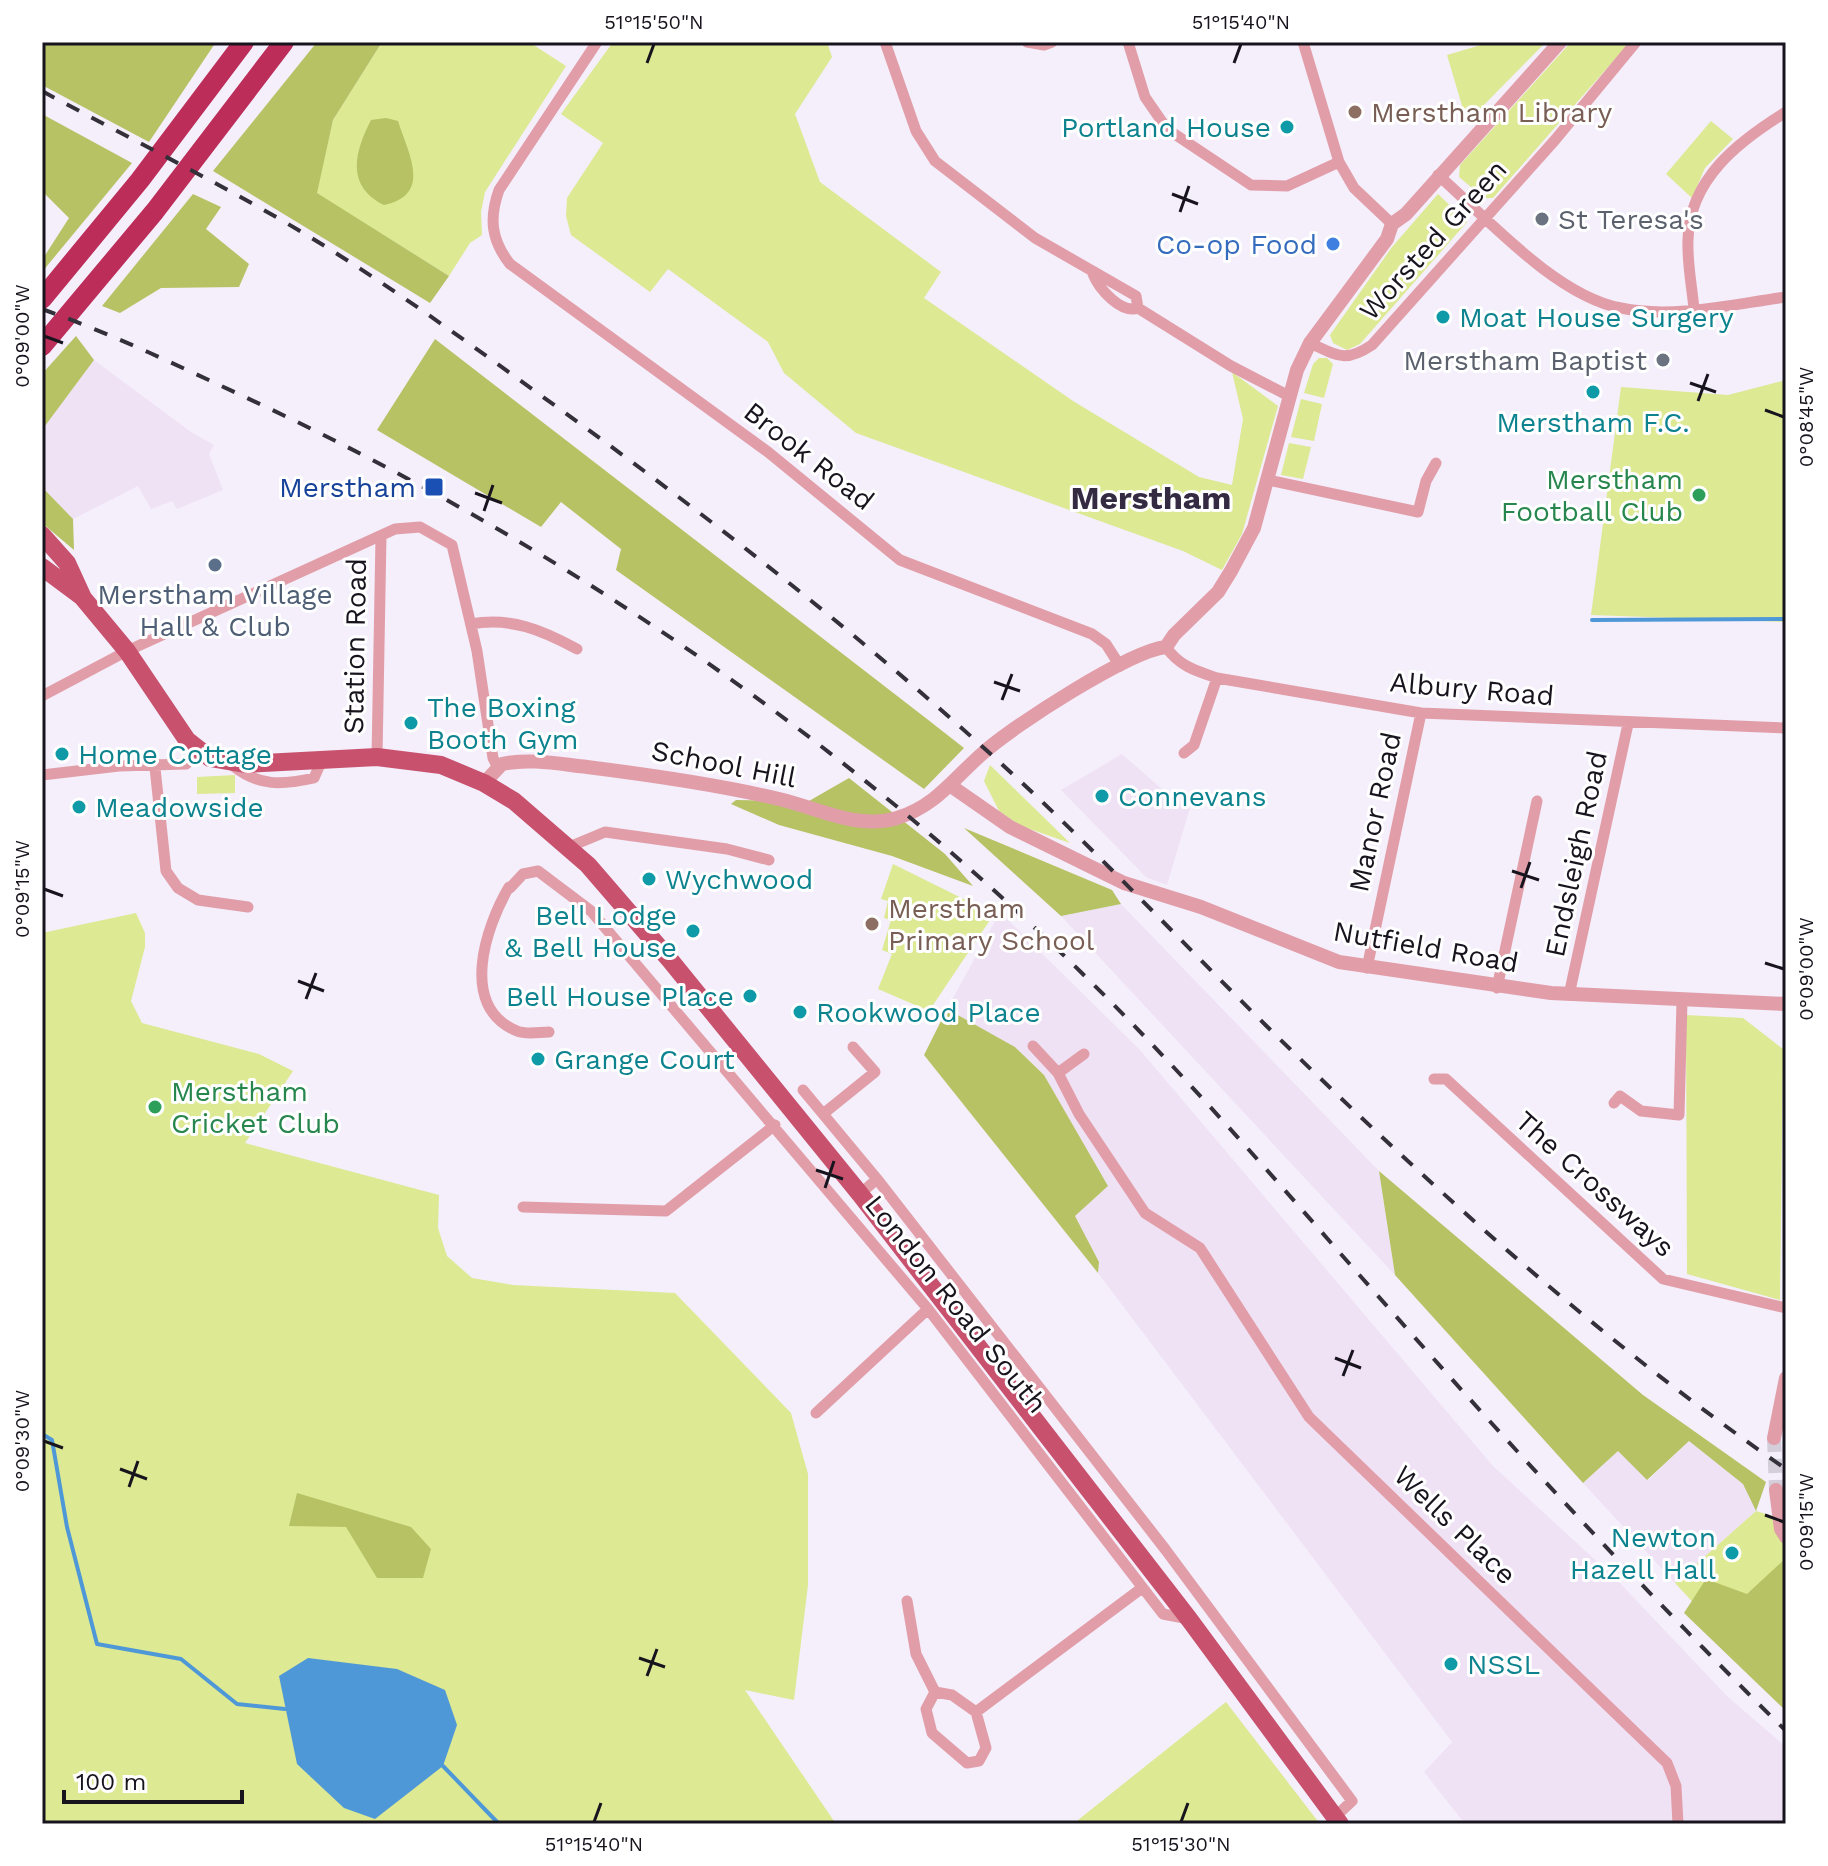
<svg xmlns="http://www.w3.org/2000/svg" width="1828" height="1866" font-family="'Work Sans',sans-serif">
	<rect width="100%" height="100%" fill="#f4effb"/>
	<path fill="#f0e2f5" d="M94,360L191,432L214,445L209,454L223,490L177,509L172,501L151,509L138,486L73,519L42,487V430Z
		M1122,754L1179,804L1190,808L1167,885L1146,877L1061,790Z
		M1121,904L1379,1171L1395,1275L1061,916Z
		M1000,912L1140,1050L1493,1466L1616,1579L1728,1697L1786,1747V1824H1465L1424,1772L1452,1742L1098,1273L1099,1262L1075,1216L1108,1186L1044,1075L1015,1047L947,1009Z
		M1689,1441L1743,1484L1756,1511L1675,1583L1583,1483L1618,1451L1648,1480Z"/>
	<path fill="#dde993" d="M382,42H529L566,66L485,192L481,212L482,235L470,243L449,276L316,193L333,120Z
		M613,42H827L832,57L795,114L820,182L941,272L924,298L1073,401L1199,477L1232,485L1243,419L1232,372L1278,406L1242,534L1222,570L1183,551L856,433L784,373L768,342L668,269L650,292L571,235L566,216L567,198L603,143L561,114Z
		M1491,42H1546L1473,116L1463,109L1447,55Z
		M1571,42H1630L1493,198H1484L1459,177L1460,165Z
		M1711,121L1733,139L1705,168L1692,198L1666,174Z
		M1438,194L1467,222L1360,344L1347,350L1333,343L1330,335L1392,247Z
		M1319,358H1327L1333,364L1324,398L1304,393L1313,364Z
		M1786,380V622L1591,615L1621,387L1728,395Z
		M1301,399L1322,404L1314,441L1291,437Z
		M1289,443L1311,447L1303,479L1281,475Z
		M990,765L1070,843L1021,826L999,811L984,781Z
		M235,775V793L197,794V777Z
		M893,864L994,914L929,1011L878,989L892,954L882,950L891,920L884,918L888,901L881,899Z
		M136,913L145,933V947L131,1001L142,1023L259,1054L293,1071L245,1143L439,1195L438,1228L447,1256L472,1278L513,1285L675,1293L791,1413L808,1474V1585L794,1700L745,1690L836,1824H42V933Z
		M1686,1015L1743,1018L1783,1049L1780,1300L1687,1274Z
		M1756,1511L1773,1516L1786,1540V1703L1675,1583Z
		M1226,1702L1320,1824H1073Z"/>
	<path fill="#b6c264" d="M42,42H216L149,142L42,85Z
		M317,42H382L333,120L317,193L449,276L430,303L213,171Z
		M42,114L132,163L42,272V260L69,218L42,191Z
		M386,118L398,121C408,153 433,195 384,205C346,186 354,153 371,120Z
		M193,194L221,207L206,229L249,264L239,287L161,288L120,313L102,306Z
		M76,336L94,360L42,430V374Z
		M435,339L927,719L964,748L924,789L616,570L621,549L561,502L541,527L377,430Z
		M42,487L73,519L74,550L42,523Z
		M849,778L945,854L973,886L892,856L779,825L731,804L736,800L809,801Z
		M964,828L1112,890L1121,904L1061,916Z
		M947,1009L1015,1047L1044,1075L1108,1186L1075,1216L1099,1262L1098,1273L924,1055Z
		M1379,1171L1643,1395L1766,1482L1756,1511L1743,1484L1689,1441L1647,1480L1618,1451L1583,1483L1395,1275Z
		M297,1493L411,1527L431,1549L423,1578H377L346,1527L289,1526Z
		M1786,1558V1711L1684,1613L1706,1579L1747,1594Z"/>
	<path fill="#4f98d7" d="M308,1658L397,1669L445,1690L457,1725L443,1766L375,1819L344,1808L297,1764L279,1676Z"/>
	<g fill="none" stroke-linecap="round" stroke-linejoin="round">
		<path stroke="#4f98d7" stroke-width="4" d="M1592,620L1786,619
			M42,1434L52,1440L67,1527L97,1644L181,1659L237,1704L285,1709
			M443,1766L499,1824"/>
		<path stroke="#d3ceda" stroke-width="14" stroke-dasharray="14 7" stroke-linecap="butt" d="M1774,1438L1776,1490"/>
		<path stroke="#e19ea9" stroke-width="11" d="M597,42L499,190C489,218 491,240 510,264L768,452L900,560L1092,634L1106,644L1120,666
			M885,42L916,131L935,161L1035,238L1136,296L1138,308
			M1027,42L1044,45L1052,42
			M1128,42L1145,97L1167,129L1251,185L1287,186L1339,162
			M1303,42L1339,162L1354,188L1392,224
			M1438,175C1487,218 1556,296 1621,308C1673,319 1734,304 1786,297
			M1093,274C1099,289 1121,314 1138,308L1231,366L1289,396
			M1694,309C1692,287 1687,263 1688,240C1689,179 1739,141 1786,112
			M1310,343C1338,356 1345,363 1372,345L1555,140L1636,42
			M1268,480L1418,512L1426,481L1436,463
			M471,624C511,617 542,630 577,649
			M1166,647C1179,666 1196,671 1217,678L1421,713L1786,728
			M42,696L127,651L395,529L420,527L452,545L477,651L493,758L497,766
			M1184,753L1194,745L1217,678
			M377,757L381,536
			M232,765C259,787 282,785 314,778L322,760
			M155,768L166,871L178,888L198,900L248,907
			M42,775L119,766L186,764L199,751
			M569,847L605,832L727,849L769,860
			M509,887C486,926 458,1007 517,1031C526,1035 540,1032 549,1032
			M510,888L523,874L538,871L591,911L928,1309L1163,1614L1189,1619
			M1367,968L1421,713
			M1497,988L1537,801
			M1569,995L1628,724
			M1033,1046L1058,1073L1079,1114L1145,1213L1200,1248L1309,1417L1667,1763L1676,1786L1678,1824
			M853,1047L875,1072L823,1114L877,1179
			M1058,1073L1084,1054
			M1434,1079H1446L1663,1279L1786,1308
			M803,1090L823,1114
			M1614,1103L1620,1096L1641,1111L1679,1115L1682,1001
			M860,1194L877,1179L1165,1549L1352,1801L1335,1817
			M523,1207L666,1211L775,1125
			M816,1413L928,1309
			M907,1601L916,1654L935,1692
			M976,1712L986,1748L979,1761L967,1763L932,1733L926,1709L935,1692L952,1695L976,1712L1142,1588"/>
		<path stroke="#e19ea9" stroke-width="14" d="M484,783L502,764C529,758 559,764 587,767C651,775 716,784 779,799C818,808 856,830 897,818C936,806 953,779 983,753C1013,726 1129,651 1166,647L1174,635L1218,592L1231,571L1254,528L1297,370L1310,343L1387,239L1392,224L1406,214L1560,42
			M951,786L1010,827L1124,883L1201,907L1339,962L1551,993L1786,1004
			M1774,1438L1786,1378
			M1776,1490L1781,1529L1786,1537"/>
		<path stroke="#c8516e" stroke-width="18" d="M42,535L67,563L83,598L127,651L187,740L210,758L245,764L377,757L441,765L484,783L514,801L588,865L670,960L860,1194L1189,1619L1340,1824
			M42,567L81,596"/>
		<path stroke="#bc2d59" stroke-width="20" d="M42,299L140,180L244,42
			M42,346L155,211L284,42"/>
		<path stroke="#34303a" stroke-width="4" stroke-dasharray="14 14" stroke-linecap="butt" d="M42,91C118,132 195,171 269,213C370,270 464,340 557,407C709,517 856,632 995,758C1098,851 1191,953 1290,1049C1445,1200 1608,1346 1786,1469
			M42,309C118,336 189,371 262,405C570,551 851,744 1093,984C1199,1089 1295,1203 1394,1314C1520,1457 1650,1597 1786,1731"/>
	</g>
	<path fill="none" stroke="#18141e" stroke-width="3" d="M647,63L654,44M1234,63L1241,44M1172,194L1198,204M1180,212L1189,186M44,336L63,343M1690,383L1716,392M1698,401L1708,374M1765,410L1784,417M475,493L502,503M484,511L493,485M994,682L1020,691M1002,700L1012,674M1512,871L1539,880M1521,888L1530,862M44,889L63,896M1765,963L1784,969M298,981L324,991M306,999L316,973M816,1170L843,1179M825,1188L834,1161M1335,1358L1361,1368M1343,1376L1353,1350M44,1441L63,1448M120,1469L147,1479M129,1487L138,1461M1765,1515L1784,1522M639,1658L665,1667M647,1676L657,1649M594,1822L601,1803M1181,1822L1188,1803"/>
	<g fill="#8d6e63" stroke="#fff" stroke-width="3">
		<circle cx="1355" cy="112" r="8"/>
		<circle cx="872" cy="924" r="8"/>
	</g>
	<g fill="#0f9aa8" stroke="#fff" stroke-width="3">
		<circle cx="1287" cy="127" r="8"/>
		<circle cx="1443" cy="317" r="8"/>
		<circle cx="1593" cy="392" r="8"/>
		<circle cx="411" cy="723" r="8"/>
		<circle cx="62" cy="754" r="8"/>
		<circle cx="1102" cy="796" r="8"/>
		<circle cx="79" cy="807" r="8"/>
		<circle cx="649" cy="879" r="8"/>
		<circle cx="693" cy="931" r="8"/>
		<circle cx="750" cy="996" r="8"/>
		<circle cx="800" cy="1012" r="8"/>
		<circle cx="538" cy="1059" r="8"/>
		<circle cx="1732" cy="1553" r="8"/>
		<circle cx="1451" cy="1664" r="8"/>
	</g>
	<g fill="#6b7280" stroke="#fff" stroke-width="3">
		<circle cx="1542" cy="219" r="8"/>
		<circle cx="1663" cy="360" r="8"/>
	</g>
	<circle fill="#3f7fe0" stroke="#fff" stroke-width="3" cx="1333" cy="244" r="8"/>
	<rect fill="#1a4fb4" stroke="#fff" stroke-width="3" x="424" y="477" width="20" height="20" rx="4"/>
	<g fill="#2e9e5b" stroke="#fff" stroke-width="3">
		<circle cx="1699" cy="495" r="8"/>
		<circle cx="155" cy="1107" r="8"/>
	</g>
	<circle fill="#5c6f8a" stroke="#fff" stroke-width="3" cx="215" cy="565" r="8"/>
	<g text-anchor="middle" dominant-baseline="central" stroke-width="6" stroke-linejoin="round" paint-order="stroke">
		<g font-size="28" fill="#785e54" stroke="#fff" text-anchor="start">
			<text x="1371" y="112">Merstham Library</text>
			<text x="888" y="908">Merstham<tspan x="888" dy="32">Primary School</tspan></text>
		</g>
		<g font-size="28" fill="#0d838f" stroke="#fff" text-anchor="start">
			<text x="1271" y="127" text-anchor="end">Portland House</text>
			<text x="1459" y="317">Moat House Surgery</text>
			<text x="1593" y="422" text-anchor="middle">Merstham F.C.</text>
			<text x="427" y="707">The Boxing<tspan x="427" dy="32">Booth Gym</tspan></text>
			<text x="78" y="754">Home Cottage</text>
			<text x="1118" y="796">Connevans</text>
			<text x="95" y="807">Meadowside</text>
			<text x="665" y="879">Wychwood</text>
			<text x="677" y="915" text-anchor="end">Bell Lodge<tspan x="677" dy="32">&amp; Bell House</tspan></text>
			<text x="734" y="996" text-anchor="end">Bell House Place</text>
			<text x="816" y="1012">Rookwood Place</text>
			<text x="554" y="1059">Grange Court</text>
			<text x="1716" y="1537" text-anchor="end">Newton<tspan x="1716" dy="32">Hazell Hall</tspan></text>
			<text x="1467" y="1664">NSSL</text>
		</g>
		<g font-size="28" fill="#5b616d" stroke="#fff" text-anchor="start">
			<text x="1558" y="219">St Teresa's</text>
			<text x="1647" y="360" text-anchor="end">Merstham Baptist</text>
		</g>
		<g font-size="28" fill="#18141e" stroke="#fff">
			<text transform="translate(1433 240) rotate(-48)">Worsted Green</text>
			<text transform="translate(809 456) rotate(38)">Brook Road</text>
			<text transform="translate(355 646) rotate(-89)">Station Road</text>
			<text transform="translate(1472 689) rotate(5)">Albury Road</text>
			<text transform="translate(724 764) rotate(11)">School Hill</text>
			<text transform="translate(1375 812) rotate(-78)">Manor Road</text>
			<text transform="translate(1576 854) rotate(-78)">Endsleigh Road</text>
			<text transform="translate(1426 947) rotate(10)">Nutfield Road</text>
			<text transform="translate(1595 1184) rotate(42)">The Crossways</text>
			<text transform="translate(956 1304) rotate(51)">London Road South</text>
			<text transform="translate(1455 1525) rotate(44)">Wells Place</text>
		</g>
		<g font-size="28" fill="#366cbe" stroke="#fff" text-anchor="end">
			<text x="1317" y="244">Co-op Food</text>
		</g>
		<g font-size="28" fill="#27864d" stroke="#fff" text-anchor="end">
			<text x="1683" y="479">Merstham<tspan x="1683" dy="32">Football Club</tspan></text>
			<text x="171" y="1091" text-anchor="start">Merstham<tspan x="171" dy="32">Cricket Club</tspan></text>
		</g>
		<g font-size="28" fill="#164399" stroke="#fff" text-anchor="end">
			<text x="416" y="487">Merstham</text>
		</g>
		<g font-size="28" fill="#4e5e75" stroke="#fff">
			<text x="215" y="594">Merstham Village<tspan x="215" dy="32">Hall &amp; Club</tspan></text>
		</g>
		<g font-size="32" font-weight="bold" fill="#342a41" stroke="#fff">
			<text x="1151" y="498">Merstham</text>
		</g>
	</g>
	<rect width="1828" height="1866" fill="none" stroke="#ffffff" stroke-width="88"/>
	<path d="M64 1790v12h178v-12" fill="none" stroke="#18141e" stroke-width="4"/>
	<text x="76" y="1790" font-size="24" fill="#18141e" stroke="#ffffff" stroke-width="6" paint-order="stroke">100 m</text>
	<rect x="44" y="44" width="1740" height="1778" fill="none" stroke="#18141e" stroke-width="3"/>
	<g font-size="20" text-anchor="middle" fill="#18141e">
		<text x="654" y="29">51°15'50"N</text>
		<text x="1241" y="29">51°15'40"N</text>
		<text transform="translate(22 336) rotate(-90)" y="7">0°09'00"W</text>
		<text transform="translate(1806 417) rotate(-90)" y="7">0°08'45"W</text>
		<text transform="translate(22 889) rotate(-90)" y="7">0°09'15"W</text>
		<text transform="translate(1806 969) rotate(-90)" y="7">0°09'00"W</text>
		<text transform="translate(22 1441) rotate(-90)" y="7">0°09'30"W</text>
		<text transform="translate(1806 1522) rotate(-90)" y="7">0°09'15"W</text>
		<text x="594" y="1851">51°15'40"N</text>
		<text x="1181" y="1851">51°15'30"N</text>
	</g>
</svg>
